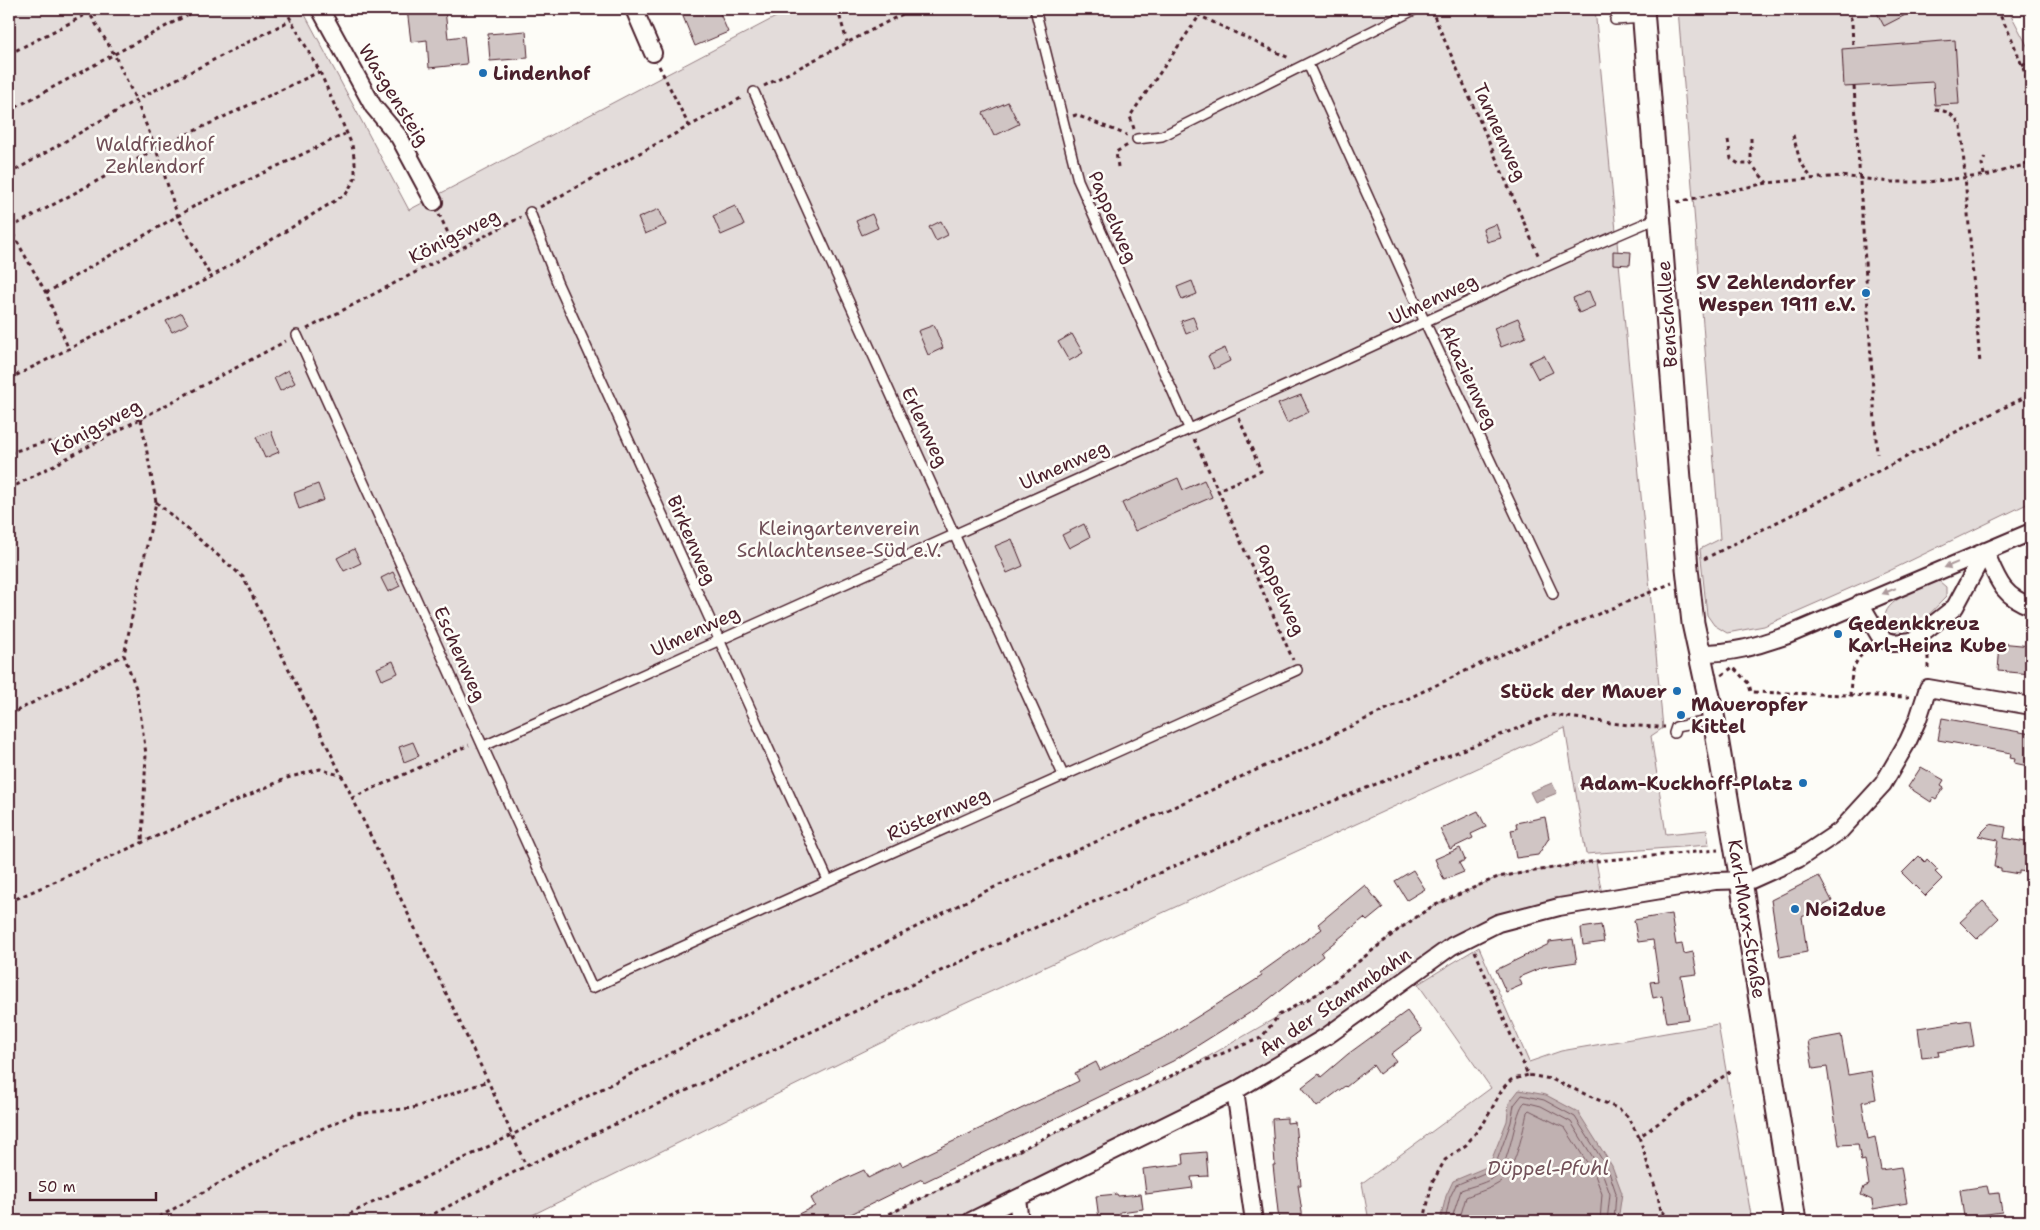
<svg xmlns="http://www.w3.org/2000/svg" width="2040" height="1230" font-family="'Shantell Sans',sans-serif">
	<rect width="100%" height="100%" fill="#fdfcf7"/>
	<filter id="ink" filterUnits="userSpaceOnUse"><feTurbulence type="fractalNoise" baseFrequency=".02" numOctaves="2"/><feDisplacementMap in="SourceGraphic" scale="10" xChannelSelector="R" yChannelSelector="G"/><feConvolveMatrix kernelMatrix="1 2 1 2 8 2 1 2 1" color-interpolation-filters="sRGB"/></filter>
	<g filter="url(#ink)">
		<path fill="#e3dcda" stroke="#967e82" d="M9,9H302L409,210L791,9H1595L1663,728L1651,736L1666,834L1707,830L1709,845L1586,854L1565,728L901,1033L520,1221H9Z
			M1678,9H2008L2031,53V502L1887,572L1764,626L1727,633L1714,625L1707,615L1700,549L1720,539Z
			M1939,581L1946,587V597L1912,632L1899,634C1893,632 1887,628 1885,621C1881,599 1923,588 1939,581Z
			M1596,861L1603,900L1498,923L1327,1036L971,1221H875L1178,1074L1319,993L1398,930L1431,907L1498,877Z
			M1479,947L1529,1062L1561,1051L1718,1024L1752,1221H1369L1362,1183L1491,1088L1418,984Z"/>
		<path fill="#c0b1b1" stroke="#91777b" d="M1552,783L1557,793L1535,802L1530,792Z
			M1519,1090L1546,1095L1578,1112L1612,1166L1622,1193L1618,1221H1440L1446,1196L1453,1181L1489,1166L1507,1121L1509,1103Z"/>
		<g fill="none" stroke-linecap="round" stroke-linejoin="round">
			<path stroke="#795961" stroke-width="1" d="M1445,1221L1450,1197L1456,1185L1494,1169L1511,1122L1514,1105L1522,1095L1544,1100L1575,1117L1608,1169L1616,1193L1614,1221
				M1451,1221L1461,1190C1472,1186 1488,1183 1497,1175C1511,1161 1515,1109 1525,1102L1541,1106L1571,1122L1602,1172L1610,1194L1607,1221
				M1459,1221L1466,1197C1477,1192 1492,1189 1502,1181C1515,1169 1524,1129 1527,1112L1529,1110L1565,1128L1595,1175L1602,1194L1600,1221"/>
		</g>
		<path fill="#d0c5c4" stroke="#4a1f2b" d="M407,9H430V11L445,10L448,38L464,36L467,64L429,68L427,40L411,42Z
			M680,9H718L728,32L695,46Z
			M1875,9H1917L1884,26Z
			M526,31L528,58L490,61L488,34Z
			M1955,40L1959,104L1935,105L1933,82L1844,87L1842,49Z
			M1008,102L1019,124L994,136L983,113Z
			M735,206L744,225L721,235L713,216Z
			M659,209L666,225L645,234L638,218Z
			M872,214L878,228L862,235L856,221Z
			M941,221L948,235L936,241L929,227Z
			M1496,224L1501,238L1487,242L1483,229Z
			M1613,251L1631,252L1630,265L1613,264Z
			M1192,281L1197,294L1182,300L1177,287Z
			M1589,291L1595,306L1579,313L1573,298Z
			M182,313L188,324L172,332L166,321Z
			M1193,317L1198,329L1186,334L1181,321Z
			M1518,318L1526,337L1501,347L1494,328Z
			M934,325L943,348L928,355L918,331Z
			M1072,334L1083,353L1069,361L1058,342Z
			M1225,348L1230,361L1214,369L1208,356Z
			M1544,355L1553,372L1538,379L1529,362Z
			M288,370L295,383L280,391L274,378Z
			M1301,395L1309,412L1287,423L1278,404Z
			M271,431L279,452L265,458L256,437Z
			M1178,478L1183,490L1204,480L1212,497L1135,531L1122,503Z
			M318,484L324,500L299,509L294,493Z
			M1084,524L1090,537L1069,548L1062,535Z
			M1012,539L1023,566L1007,573L995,546Z
			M354,549L361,563L344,571L337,558Z
			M393,572L400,586L388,592L381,578Z
			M2000,643L2031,646V674L1998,671Z
			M393,661L398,673L382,680L377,668Z
			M1942,718L2031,734V762H2029L2028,766L2014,763L2015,759L2010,758L2011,753L1938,740Z
			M413,742L419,756L404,762L399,747Z
			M1921,767L1944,780L1941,785L1944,787L1936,799L1933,797L1931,802L1908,787Z
			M1478,811L1486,827L1471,834L1473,838L1450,849L1440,829Z
			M1545,817L1549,838L1538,855L1516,858L1511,830L1517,829L1516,823Z
			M1990,824L2006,827L2004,838L2031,843L2027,872L2019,871V874L2001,871V868L1994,867L1998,840L1978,836Z
			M1460,848L1465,860L1459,863L1464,872L1444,880L1435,859Z
			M1919,856L1925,862L1927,859L1938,870L1935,872L1942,879L1925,896L1902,873Z
			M1413,870L1425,889L1407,900L1395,881Z
			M1819,876L1832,901L1802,917L1807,952L1780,957L1771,900Z
			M1365,885L1383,908L1367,921L1364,918L1321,953L1323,956L1259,1007L1173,1061L924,1182L922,1179L847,1216L850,1221H784L815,1206L811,1198L844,1179L864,1170L868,1178L900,1162L902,1166L1079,1081L1075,1073L1096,1062L1100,1070L1167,1036L1262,976L1260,973L1322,929L1318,924Z
			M1983,901L1999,918L1977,939L1960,922Z
			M1671,914L1676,945L1682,944L1684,954L1693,952L1697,974L1681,976L1689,1019L1667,1022L1662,996L1653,998L1650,982L1659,981L1653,940L1638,942L1634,920Z
			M1601,925L1604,942L1583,945L1581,928Z
			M1573,939L1577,962L1543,967L1519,977L1522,985L1506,992L1496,970L1549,944V942Z
			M1407,1011L1422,1031L1391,1054L1396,1061L1379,1074L1373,1065L1346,1087L1345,1086L1317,1107L1302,1087L1319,1074L1321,1077L1348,1054Z
			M1970,1020L1974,1046L1938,1052L1939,1056L1922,1058L1918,1028Z
			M1841,1035L1848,1075L1871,1071L1876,1099L1862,1102L1868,1139L1875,1137L1881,1170L1901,1167L1907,1203L1873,1209L1872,1200L1861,1195L1864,1187L1869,1185L1865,1160L1861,1161L1858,1144L1839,1145L1827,1067L1813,1069L1808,1041Z
			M1287,1118V1123L1295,1122L1301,1185H1298L1303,1219L1279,1221L1273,1165H1275L1272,1119Z
			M1206,1152L1208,1176L1191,1177L1193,1188L1146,1194L1143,1169L1184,1164L1183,1154Z
			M1987,1186L1989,1194L1999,1193L2002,1212L1964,1217L1960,1190Z
			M1117,1194L1118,1196L1141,1194L1143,1209L1120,1212V1217L1099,1219L1096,1196Z"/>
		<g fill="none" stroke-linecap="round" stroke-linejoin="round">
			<defs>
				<path id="service" d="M1035,9L1078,180L1189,428
					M1615,20L1644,18
					M1308,64L1424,320L1553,594
					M754,92L1064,777
					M1137,139L1162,136L1416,9
					M530,212L557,282L828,880
					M297,335L592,988C826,880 1063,778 1297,670
					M1674,733L1676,727L1714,720
					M484,746C733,632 983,520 1234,409C1376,346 1516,277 1660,217"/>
				<path id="minor" d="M320,9L373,106L399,137L434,202
					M634,9L653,53
					M1985,551C1997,578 2001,596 2031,606
					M1860,603L1879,635L1885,640L1894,643L1912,641L1955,607L1985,551
					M1700,653C1736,653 1755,646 1788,635L2031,532
					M1235,1091L1254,1221
					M1017,1199L1020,1221
					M971,1221L1235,1091L1327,1036L1452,946L1498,923L1559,907L1715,881L1751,880L1798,859L1840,831L1883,784L1908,741L1918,719L1928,688L2031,706"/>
				<path id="tertiary" d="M1643,9L1687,568L1693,623L1714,720L1741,881L1795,1221"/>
			</defs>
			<use href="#service" stroke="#4a1f2b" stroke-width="12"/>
			<use href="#minor" stroke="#4a1f2b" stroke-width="20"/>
			<use href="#tertiary" stroke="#4a1f2b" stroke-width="25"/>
			<path stroke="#4a1f2b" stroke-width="3" stroke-dasharray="4 4" stroke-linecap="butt" d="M87,9L114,54L136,100L156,149L178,217L211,277
				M181,9L185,16
				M841,9L839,14L847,42
				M1191,9L1200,16L1289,58
				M1431,9L1539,257
				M1847,9L1852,21L1853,48
				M1997,9L2011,37L2031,89
				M9,54L97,9
				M2022,65L2031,60
				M659,66L689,126
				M764,86L912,9
				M1854,86L1877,454
				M1935,109C1948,111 1954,115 1961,126L1980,364
				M9,111L198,9
				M1073,116L1076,115L1127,135
				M1134,129L1130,116L1204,9
				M1793,135L1800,161L1812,179
				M1751,138V164L1767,183
				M1728,140L1731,159L1739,164H1751
				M1118,167L1116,152L1128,145
				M9,174L136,100L291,20
				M1984,175L1982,164L1985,157
				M1677,202L1767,183L1841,176L1891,182H1928L1989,175L2031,163
				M540,207L743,97
				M439,214L456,250
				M9,227L46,293L69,350
				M10,228L156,149L319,72
				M46,293L198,204L345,134
				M307,329L521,217
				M9,379L211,277L346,194L355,178V163L352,145L320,72L285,9
				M1239,418L1261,471L1218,490L1293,660
				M141,419L156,502L124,655L137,691L146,754L142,841
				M1194,439L1218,490
				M9,453L45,442L99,440
				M9,489L286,341
				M156,502L243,577L342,776L488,1081L526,1166
				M1704,559L2031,394
				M1924,649L1928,656V672
				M1722,675L1733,667L1749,684L1751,692L1909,697
				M1850,696C1851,676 1852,658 1871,648
				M9,715L124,655
				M352,798L469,745
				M9,902L287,778L320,769L342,776
				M1475,951L1528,1075L1551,1079L1619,1109L1627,1116L1639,1137L1731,1071
				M1639,1137L1658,1196L1663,1221
				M9,1205L16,1221
				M1662,1211L1672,1221
				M152,1221L298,1139L355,1114L413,1108L488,1081
				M335,1221L512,1135L986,891L1312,745L1484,662L1672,583
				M420,1221L526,1166L998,944L1227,843L1551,715C1589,719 1626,727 1665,727
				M875,1221L1191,1066L1261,1038L1279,1015L1319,993L1398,930L1431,907L1482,884L1498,877L1596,861L1718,850
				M1424,1221L1432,1183L1445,1160L1466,1145L1485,1121L1503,1088L1511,1080L1528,1075"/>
			<use href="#service" stroke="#fdfcf7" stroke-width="9"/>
			<use href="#minor" stroke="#fdfcf7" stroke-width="16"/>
			<use href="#tertiary" stroke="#fdfcf7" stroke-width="21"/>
		</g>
		<defs><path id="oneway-solid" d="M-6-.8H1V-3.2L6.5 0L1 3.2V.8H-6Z" transform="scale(1.25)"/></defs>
		<g fill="#ac999b">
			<use href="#oneway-solid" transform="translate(1951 565) rotate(158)"/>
			<use href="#oneway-solid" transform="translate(1889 591) rotate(157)"/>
		</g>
	</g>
	<g fill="#1f6fb2" stroke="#fdfcf7" stroke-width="2">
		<circle cx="483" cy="73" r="5"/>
		<circle cx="1866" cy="293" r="5"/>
		<circle cx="1838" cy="634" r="5"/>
		<circle cx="1677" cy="691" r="5"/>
		<circle cx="1681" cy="715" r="5"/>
		<circle cx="1803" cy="783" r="5"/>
		<circle cx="1795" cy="909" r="5"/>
	</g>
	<g text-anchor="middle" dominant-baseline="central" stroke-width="5" stroke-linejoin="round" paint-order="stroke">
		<g font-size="19" font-weight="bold" fill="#4a1f2b" stroke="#fdfcf7" text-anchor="start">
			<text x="493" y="73">Lindenhof</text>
			<text x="1856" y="282" text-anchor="end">SV Zehlendorfer<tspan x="1856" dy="22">Wespen 1911 e.V.</tspan></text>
			<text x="1848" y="623">Gedenkkreuz<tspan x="1848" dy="22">Karl-Heinz Kube</tspan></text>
			<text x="1667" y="691" text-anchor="end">Stück der Mauer</text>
			<text x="1691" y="704">Maueropfer<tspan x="1691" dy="22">Kittel</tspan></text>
			<text x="1793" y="783" text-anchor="end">Adam-Kuckhoff-Platz</text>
			<text x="1805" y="909">Noi2due</text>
		</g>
		<g font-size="19" fill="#4a1f2b" stroke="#fdfcf7">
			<text transform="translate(394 95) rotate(58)">Wasgensteig</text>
			<text transform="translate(1500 132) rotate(66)">Tannenweg</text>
			<text transform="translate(1113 217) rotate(67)">Pappelweg</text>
			<text transform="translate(454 236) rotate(-27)">Königsweg</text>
			<text transform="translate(1433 299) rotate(-25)">Ulmenweg</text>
			<text transform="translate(1667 314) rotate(-94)">Benschallee</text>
			<text transform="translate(1469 377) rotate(65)">Akazienweg</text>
			<text transform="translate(96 427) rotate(-28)">Königsweg</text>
			<text transform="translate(925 427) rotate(65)">Erlenweg</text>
			<text transform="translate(1064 465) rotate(-24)">Ulmenweg</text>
			<text transform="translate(692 540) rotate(66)">Birkenweg</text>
			<text transform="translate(1280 590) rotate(66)">Pappelweg</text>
			<text transform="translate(695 631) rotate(-25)">Ulmenweg</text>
			<text transform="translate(460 654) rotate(66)">Eschenweg</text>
			<text transform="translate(938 814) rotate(-23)">Rüsternweg</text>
			<text transform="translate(1747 919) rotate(81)">Karl-Marx-Straße</text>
			<text transform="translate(1335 1002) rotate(-34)">An der Stammbahn</text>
		</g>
		<g font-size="19" fill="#704e57" stroke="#fdfcf7">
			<text x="155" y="144">Waldfriedhof<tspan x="155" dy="22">Zehlendorf</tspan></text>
			<text x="839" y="528">Kleingartenverein<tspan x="839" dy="22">Schlachtensee-Süd e.V.</tspan></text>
		</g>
		<g font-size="20" font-style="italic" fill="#73525a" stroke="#fdfcf7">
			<text x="1548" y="1168">Düppel-Pfuhl</text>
		</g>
	</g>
	<rect width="2040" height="1230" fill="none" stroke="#fdfcf7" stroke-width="30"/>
	<rect x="15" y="15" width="2010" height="1200" fill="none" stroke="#4a1f2b" stroke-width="2" filter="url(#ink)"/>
	<path d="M30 1192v8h126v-8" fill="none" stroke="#4a1f2b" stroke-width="2.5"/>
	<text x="38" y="1192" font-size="15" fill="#4a1f2b" stroke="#fdfcf7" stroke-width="4" paint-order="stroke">50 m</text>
</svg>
